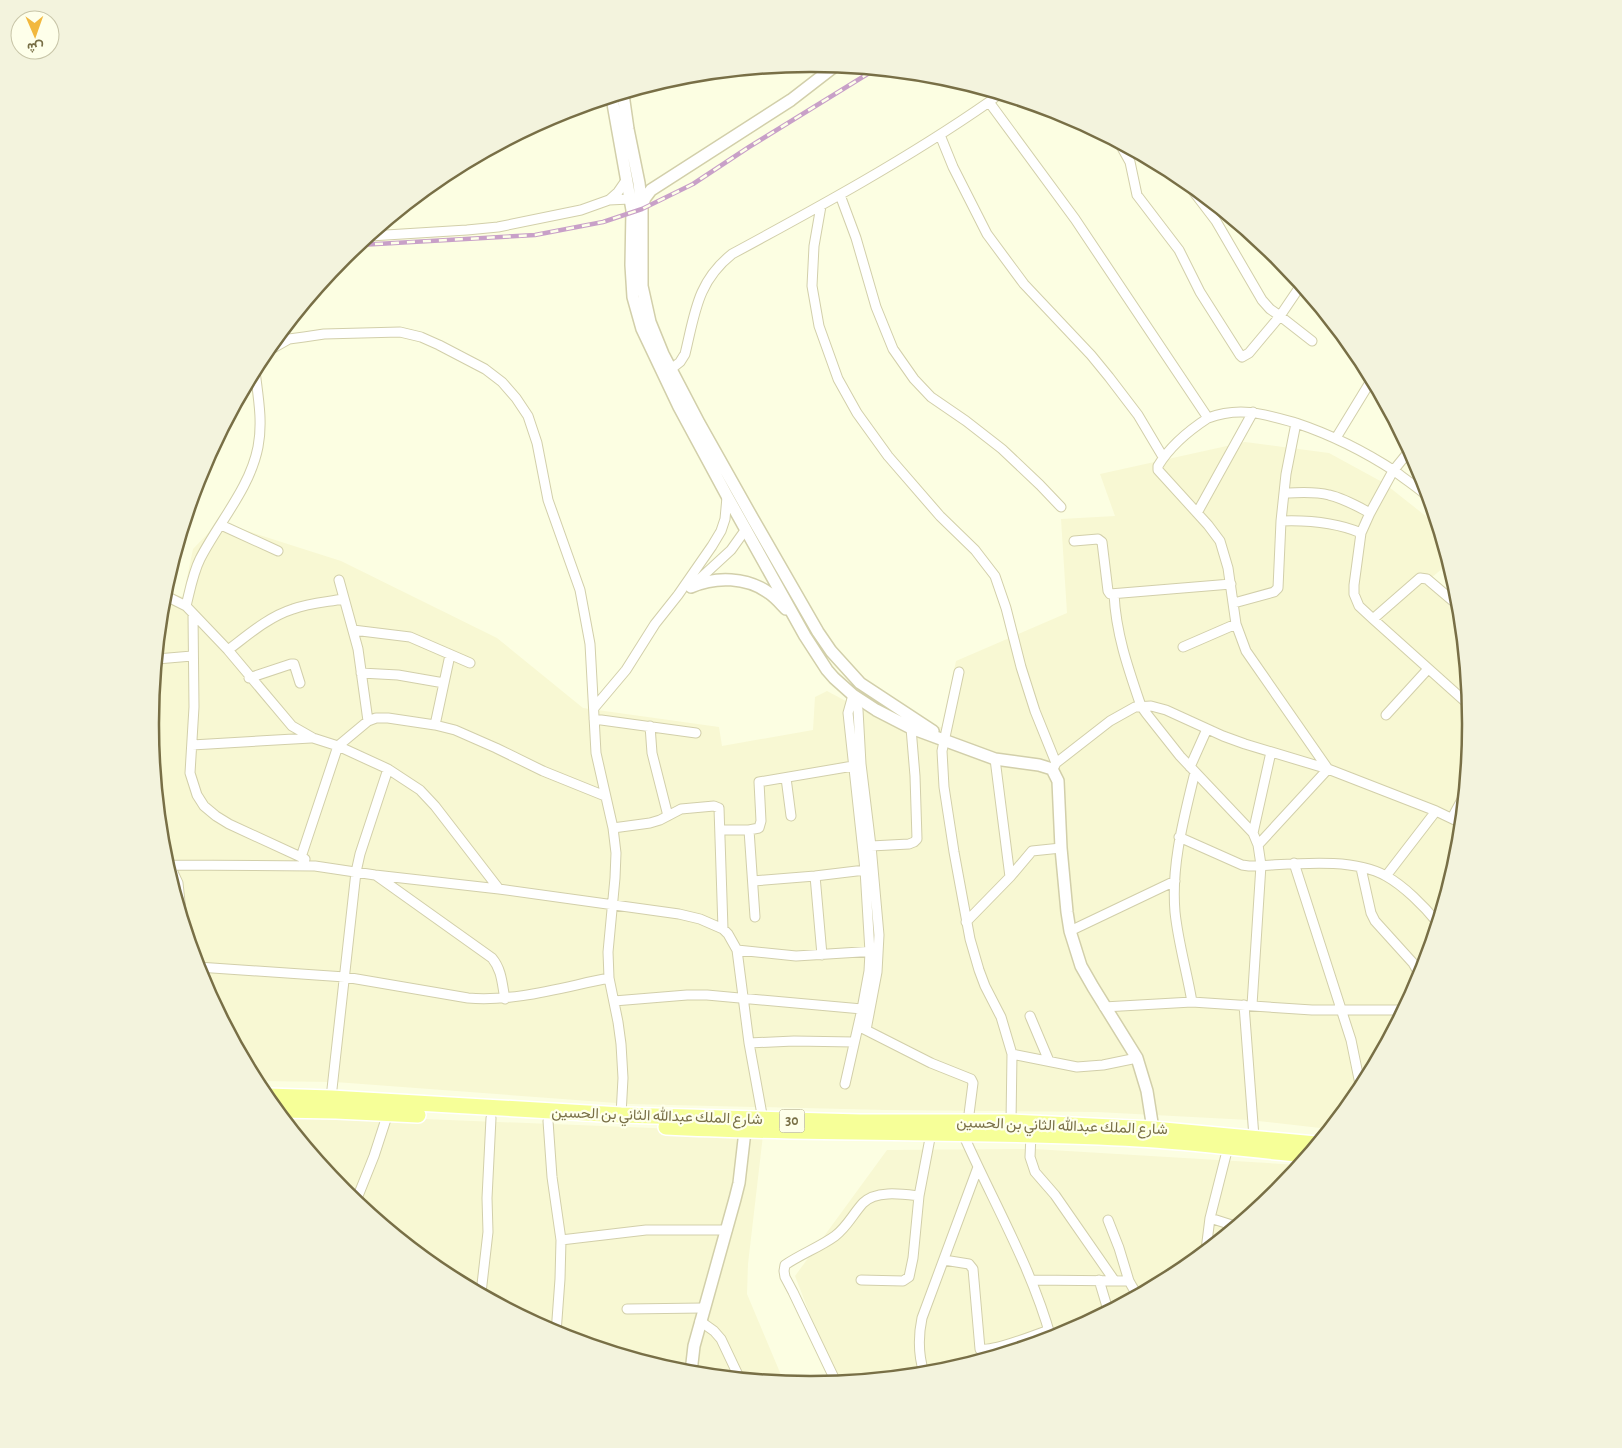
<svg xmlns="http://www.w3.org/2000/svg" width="1622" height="1448" font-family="'Alegreya Sans',Vazirmatn,sans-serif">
	<rect width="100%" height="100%" fill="#fcfee2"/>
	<path fill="#f8f8d3" d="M1245,442L1329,453L1384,483L1437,525L1449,563L1425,583L1461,616L1471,724L1459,853L1421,977L1360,1091L1329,1129L1249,1120L1097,1112L886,1110L630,1104L335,1082L257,1081L201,976L163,853L151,724L165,591L183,597L193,549L219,522L341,561L497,638L583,708L719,727L722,746L813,730L815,697L827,691L889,724L942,727L956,661L1067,613L1061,519L1115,516L1100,474Z
		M283,1116L424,1119L653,1128L763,1135L748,1264L747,1294L784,1382L682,1372L558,1334L444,1273L344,1191Z
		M1034,1149L1299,1165L1278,1191L1178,1273L1063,1334L940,1372L842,1381L821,1343L795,1276L887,1150Z"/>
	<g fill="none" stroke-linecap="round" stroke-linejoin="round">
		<defs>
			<path id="minor" d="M989,102L999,94
				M940,135L953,167L987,234L1024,284L1091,355L1109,377L1138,415L1163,457
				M1120,144L1130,162L1137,195L1179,250L1200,292L1240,355L1242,357L1249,353L1280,316L1312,341
				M1187,183L1216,221L1262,300L1270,309L1280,316L1301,285
				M840,195L856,238L876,307L893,349L914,379L931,397L966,421L1002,449L1040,485L1061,507
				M609,200L618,192L627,179
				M821,206L814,246L812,286L819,326L838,379L857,413L888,456L940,516L975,550L995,576L1006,608L1021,667L1035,711L1056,763
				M370,236L467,230L498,227L581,210L609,200L630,199
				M266,352L289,339L304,337L324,334L400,332L421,337L439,345L485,369L502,382L516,398L528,416L537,443L548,500L580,590L590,644L596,753L613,828L616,853L615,878L608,952L609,978L618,1022L621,1044L623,1078L621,1115
				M666,373L680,362L685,354C695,313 697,282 732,254C819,207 907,159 989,102L1075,219L1208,418C1188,431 1170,446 1158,466V470L1208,525L1220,541L1228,568L1236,624L1246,651L1328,769L1258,845
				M1208,418C1240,406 1264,414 1296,423L1286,474L1281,521L1278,588L1274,592L1234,603
				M1296,423C1332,435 1364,451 1396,472C1407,481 1419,488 1429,498
				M1336,438L1372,379
				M1410,450L1393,471L1370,513L1361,533L1354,585V594L1359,606L1373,619L1469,705
				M1284,493C1299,493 1314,491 1329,495C1343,498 1357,506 1370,513
				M1197,513L1253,412
				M1281,521C1308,520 1335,522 1361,533
				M221,525L278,551
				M1074,541L1098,539L1102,542L1108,591L1110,594L1231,584
				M339,580L358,649L368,721
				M693,585L731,550L746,529
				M1114,594C1116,634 1128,668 1141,706L1146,713L1180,756L1253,833L1258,845L1261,865L1252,1005
				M164,595L186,606L228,650L292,726L313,738L338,746L388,769L420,790L435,806L499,889
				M186,606C190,590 193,573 200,559C219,522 250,488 258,447C263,422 258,396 255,371
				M193,614L194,707L190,773L197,795L204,806L216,816L229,824L305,859
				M1373,619L1420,578L1427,579L1460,607
				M353,630L410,637L470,663
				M1183,647L1236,624
				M228,650C248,635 268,617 293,609C309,603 327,602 343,599
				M157,659L192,656
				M959,672L942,751L944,787L954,852L970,939L979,970L985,986L1001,1017L1012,1054L1011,1122
				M361,673L398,675L444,683
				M249,678L291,664H294L300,683
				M853,695L858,710L861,764L871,846L879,935L877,972L866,1030
				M594,708L626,670L655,624L678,595L712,546L721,531L725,519L727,497
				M1386,715L1428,669
				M594,719L696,733
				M435,725L450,655
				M650,726L652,753L668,816
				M192,745L311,738
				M995,759L1010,877
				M1054,767L1056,763L1110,721L1135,707L1151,706L1166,710L1223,736L1245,744L1328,769L1436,811L1461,823
				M1190,767L1207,729
				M786,778L791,816
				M1452,818L1464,796
				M613,828L650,823L660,820L681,809L714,806L719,808L723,929
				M720,830H749
				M1253,833L1271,752
				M1179,837L1242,865L1249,866C1289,865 1350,856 1386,876C1404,886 1424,906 1437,922
				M871,846L909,844L914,842L917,839L915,776L911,728L912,724
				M163,851L178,883L181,911
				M301,857L338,746L368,721L376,718H388L435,725L455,730L496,748L543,771L605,796
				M1294,863L1351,1040L1361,1089
				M167,865L315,866L375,875L499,889L679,914L700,919L723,929L728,934L737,950L749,1043L763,1120
				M1361,868L1371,913L1375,921L1413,963L1421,977
				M377,876L492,958C502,970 502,984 505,999
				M815,876L822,955
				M1386,876L1436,811
				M753,881L815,876L865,870
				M755,917L749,830L759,828L761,821L759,782L853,766
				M966,922L1010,877L1032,851L1061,848
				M1070,931L1175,881
				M737,950L796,956L876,951
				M198,967L345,977L468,998C515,1002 563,987 609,978
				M614,1001L687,995H707L862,1009
				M1192,1002C1187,972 1178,942 1175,912C1171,864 1184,818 1195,772
				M1244,1005L1254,1137
				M1104,1007L1192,1002L1312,1010H1403
				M1030,1016L1049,1061
				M860,1027L931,1063L971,1079L973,1083L968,1122
				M749,1043L794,1041L854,1042
				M1012,1054L1077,1067L1103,1065L1137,1058
				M845,1084L862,1009L869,971L870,952L865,870L848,713L853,695
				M331,1098L356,872L360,854L388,769
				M548,1121L552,1177L561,1240L560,1279L556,1333
				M963,1134C993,1202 1031,1266 1051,1338
				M1031,1135L1030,1157L1035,1172L1055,1195L1114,1280
				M356,1201L374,1156L388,1113
				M1210,1218L1235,1226
				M1108,1220L1119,1248L1129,1281L1137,1295
				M561,1240L646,1230H727
				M1206,1250L1210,1218L1228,1147
				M944,1260L969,1264L973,1269L980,1349C994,1352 1034,1335 1049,1330
				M861,1280L903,1281L909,1277L913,1258L919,1196L931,1133
				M1031,1280L1129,1281
				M1099,1280L1108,1310
				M481,1293L488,1232L487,1198L491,1118
				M627,1309L703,1308
				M700,1321L714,1331L721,1339L739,1377
				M546,1327L556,1328
				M924,1373C918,1354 918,1337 922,1318L978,1167
				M836,1382L793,1292L785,1277L784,1271L785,1265C801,1254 820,1247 835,1236C847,1227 853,1214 863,1203C876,1190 902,1194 919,1196"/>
			<path id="tertiary" d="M623,94L628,129L639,183L642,209V286L650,322L663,354L699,423L753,519L818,632L831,651L860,683L933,731
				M612,98L632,210L631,265L633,297L642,329L679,407L727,496L805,636L827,670L834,678L853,695L876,710L911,728L995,759L1039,765L1052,769L1058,781L1061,848L1067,912L1070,931L1081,966L1093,987L1137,1058L1147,1091L1153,1129
				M642,206L645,198L651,190L791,100L835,66
				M691,587C716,576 747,577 769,593C775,597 781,604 786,609
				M691,1372L694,1346L735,1199L739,1183L745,1131"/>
			<path id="primary" d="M267,1096L331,1098L621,1115L860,1122H1011L1153,1129L1316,1144
				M278,1110L336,1111L418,1115
				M666,1127C823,1135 981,1130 1138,1139C1194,1142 1251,1150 1307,1155"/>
		</defs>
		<use href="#minor" stroke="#d2cfaa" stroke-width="11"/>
		<use href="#tertiary" stroke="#d2cfaa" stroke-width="14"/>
		<use href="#primary" stroke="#fff" stroke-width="18"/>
		<use href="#minor" stroke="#fff" stroke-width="9"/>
		<use href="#tertiary" stroke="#fff" stroke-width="11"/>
		<use href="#primary" stroke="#f6ff98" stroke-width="15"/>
		<defs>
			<path id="rail" d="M359,245L535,235L603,222L642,209L693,184L749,147L874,70"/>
		</defs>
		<use href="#rail" stroke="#c8a0c8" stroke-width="4.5"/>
		<use href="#rail" stroke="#feffea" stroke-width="2.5" stroke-dasharray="8" stroke-linecap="butt"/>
	</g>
	<g text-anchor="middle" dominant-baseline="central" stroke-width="4.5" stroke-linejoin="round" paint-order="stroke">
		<rect fill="#feffea" stroke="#a09a77" stroke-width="1" x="779.5" y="1109.5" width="25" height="23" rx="4"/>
		<g font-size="14" font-weight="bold" fill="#786f46">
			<text x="792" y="1121">30</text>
		</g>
		<g font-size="15" fill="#786f46" stroke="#feffea">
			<text transform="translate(657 1116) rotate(2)">شارع الملك عبدالله الثاني بن الحسين</text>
			<text transform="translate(1062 1126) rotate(2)">شارع الملك عبدالله الثاني بن الحسين</text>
		</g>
	</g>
	<path d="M0 0H1622V1448H0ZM810 72H811A651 651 0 0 1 1462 723V725A651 651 0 0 1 811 1376H810A651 651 0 0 1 159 725V723A651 651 0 0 1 810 72Z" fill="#f3f3dd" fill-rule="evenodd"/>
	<path fill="none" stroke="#786f46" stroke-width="2.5" d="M810 72H811A651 651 0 0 1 1462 723V725A651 651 0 0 1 811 1376H810A651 651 0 0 1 159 725V723A651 651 0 0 1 810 72Z"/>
	<g transform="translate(35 35) rotate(178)"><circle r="24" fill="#feffea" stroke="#c8c5a8"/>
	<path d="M0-4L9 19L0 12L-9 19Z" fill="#f2b83d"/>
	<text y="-8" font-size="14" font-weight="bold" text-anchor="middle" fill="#786f46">ش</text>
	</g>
</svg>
